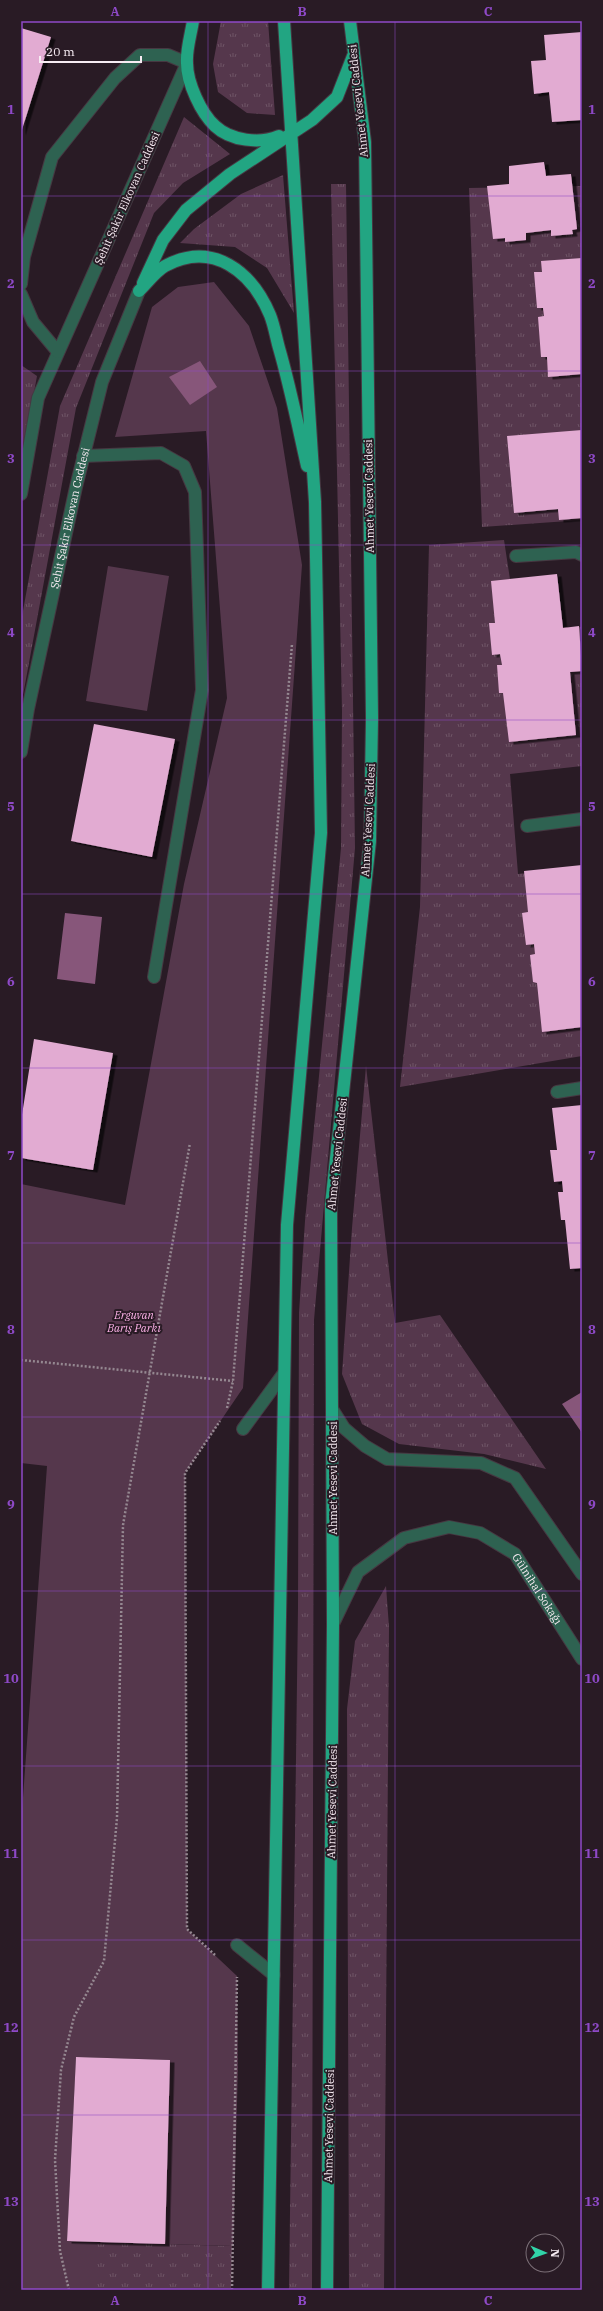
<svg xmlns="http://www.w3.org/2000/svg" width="603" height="2311" font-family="'IBM Plex Serif',serif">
	<defs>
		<pattern id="grass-tufts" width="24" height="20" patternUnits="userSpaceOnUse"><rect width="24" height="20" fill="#55374c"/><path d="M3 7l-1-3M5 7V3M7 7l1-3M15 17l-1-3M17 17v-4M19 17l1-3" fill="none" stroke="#6e5466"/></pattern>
		<filter id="shadow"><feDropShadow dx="4.5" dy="2.5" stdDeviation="0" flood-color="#0009"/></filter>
	</defs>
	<rect width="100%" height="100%" fill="#291b25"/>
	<path fill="url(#grass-tufts)" d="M221,21H268L275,115L247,113L218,92L213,64Z
		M184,117L230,154L183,183L154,213L76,408L21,706V622L60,406Z
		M283,175L294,313L267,268L235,247L180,243L194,229L241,194Z
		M331,184H346L355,848L314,1320L312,2290H289L298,1608L299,1313L305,1221L341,848L342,711Z
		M582,186V520L482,527L469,188Z
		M21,365L37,376L21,462Z
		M504,540L518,632L582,627V766L510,774L518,874L582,867V1056L400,1087L420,907L429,545Z
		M366,1066L395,1323L440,1315L546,1469L484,1454L399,1444L362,1424L342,1374L352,1228Z
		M386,1586L389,1627L384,2290H349L347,1709L355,1641Z
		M94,2242L232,2246L231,2290H94Z"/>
	<path fill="#55374c" d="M214,282L249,326L277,408L302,565L243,1388L185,1473L187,1929L237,1976L238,2068L233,2246L165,2244L170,2060L76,2057L67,2241L94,2242V2290H21V1825L47,1466L21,1463V1184L125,1205L184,884L227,698L206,431L115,437L152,307L178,287Z
		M108,566L169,576L147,711L86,701Z"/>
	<path fill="#87567a" d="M200,361L217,387L190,405L169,377Z
		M65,913L102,917L95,984L57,979Z
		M582,1392V1433L562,1404Z"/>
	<path fill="#e2abd2" filter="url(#shadow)" d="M21,28L51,37L21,133Z
		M582,32V120L552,122L549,92L534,94L531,61L546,60L544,35Z
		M544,162L546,176L571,174L577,229L572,230L573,234L551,236V230L526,233V240L505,242V238L493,239L487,186L509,184V166Z
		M582,258V374L548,377L547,357H541L538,317L544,316L543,308H537L534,272H542L541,261Z
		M582,430V518L559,520L558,509L514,513L507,436Z
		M557,574L563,628L579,626L582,671L570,672L576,735L509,742L503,693H499L497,665H502L500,654L492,655L489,623H495L491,581Z
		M94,724L175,739L152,857L71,841Z
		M582,865V1027L542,1032L537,983L533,982L530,955L535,954L534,944L526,945L522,913L528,912L524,871Z
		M34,1039L113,1053L93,1170L21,1158V1121Z
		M582,1105V1268L570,1269L565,1220H561L558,1192H563L562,1181L554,1182L550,1150H557L552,1108Z
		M76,2057L170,2060L165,2244L67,2241Z"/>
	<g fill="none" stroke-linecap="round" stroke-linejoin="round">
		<defs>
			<g id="minor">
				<path d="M21,284L24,257L52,157L115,78L140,55H168L187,63L38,398L21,494"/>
				<path d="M21,294L33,322L58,352"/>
				<path d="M83,456L161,453L184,466L195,492L202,690L154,977"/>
				<path d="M516,556L576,552L582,555"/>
				<path id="s1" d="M21,752L28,709L76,487L102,382L139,291"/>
				<path d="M527,826L582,819"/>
				<path d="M557,1092L582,1088"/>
				<path d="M332,1409L344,1428L365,1446L387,1459L481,1463L515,1478L582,1574"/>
				<path d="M243,1429L284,1373"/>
				<path id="s2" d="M333,1624L358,1572L404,1538L449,1527L480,1533L515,1554L582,1659"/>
				<path d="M237,1945L274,1975"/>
			</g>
			<path id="major" d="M193,21C191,34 186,50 187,63C187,83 201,113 215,126C231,141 260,144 279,136
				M143,283L163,240L186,210L230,174L312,120L337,97L353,56
				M139,291C147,283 156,271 165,266C213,240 252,272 270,315C274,325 276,337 279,348C290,386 298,426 307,466
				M268,2290L287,1225L321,833L315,502L284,21
				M327,2290L333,1624L331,1205L370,841L372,718L365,142L350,21"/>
		</defs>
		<use href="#minor" stroke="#463842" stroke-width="14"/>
		<use href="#major" stroke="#463842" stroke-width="14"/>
		<path stroke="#958891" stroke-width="2.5" stroke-dasharray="2 2" stroke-linecap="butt" d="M21,1360L233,1381
			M227,1408L233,1381L292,644
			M215,1955L187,1929L185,1473L220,1421
			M69,2290L60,2251L55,2160L61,2070L74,2017L104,1961L117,1818L123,1525L190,1143
			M232,2290L237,1977"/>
		<use href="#minor" stroke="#2e6251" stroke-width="12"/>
		<use href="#major" stroke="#22a582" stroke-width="12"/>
	</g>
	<path fill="none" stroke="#8e49c7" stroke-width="1" stroke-opacity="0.55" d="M208,21V2290M395,21V2290M21,196H582M21,371H582M21,545H582M21,720H582M21,894H582M21,1068H582M21,1243H582M21,1417H582M21,1591H582M21,1766H582M21,1940H582M21,2115H582"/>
	<g text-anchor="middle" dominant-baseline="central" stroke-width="4" stroke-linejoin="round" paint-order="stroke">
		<g font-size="11" fill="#f7ecf3" stroke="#291b25">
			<text transform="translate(358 101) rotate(-96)">Ahmet Yesevi Caddesi</text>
			<text transform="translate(127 198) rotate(-66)">Şehit Şakir Elkovan Caddesi</text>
			<text transform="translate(369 496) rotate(-91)">Ahmet Yesevi Caddesi</text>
			<text stroke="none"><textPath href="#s1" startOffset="239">Şehit Şakir Elkovan Caddesi</textPath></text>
			<text transform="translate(368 820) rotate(-87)">Ahmet Yesevi Caddesi</text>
			<text transform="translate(337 1154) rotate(-84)">Ahmet Yesevi Caddesi</text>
			<text transform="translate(333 1478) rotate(-90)">Ahmet Yesevi Caddesi</text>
			<text stroke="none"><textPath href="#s2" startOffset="275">Gülnihal Sokağı</textPath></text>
			<text transform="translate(332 1802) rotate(-89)">Ahmet Yesevi Caddesi</text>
			<text transform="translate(329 2126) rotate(-89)">Ahmet Yesevi Caddesi</text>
		</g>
		<g font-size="11" font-style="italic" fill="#fbb0e6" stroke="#291b25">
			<text x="134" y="1315">Erguvan<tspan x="134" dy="13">Barış Parkı</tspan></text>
		</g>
	</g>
	<rect width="603" height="2311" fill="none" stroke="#291b25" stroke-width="44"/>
	<g transform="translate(545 2253) rotate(92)"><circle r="19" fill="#291b25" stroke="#7b6f77"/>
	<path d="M0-3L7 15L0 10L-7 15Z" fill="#31d4a9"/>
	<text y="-6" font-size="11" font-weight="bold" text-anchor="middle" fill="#f7ecf3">N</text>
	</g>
	<path d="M40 56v6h101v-6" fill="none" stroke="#f7ecf3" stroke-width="2"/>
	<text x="46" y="56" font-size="12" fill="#f7ecf3" stroke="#291b25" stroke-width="3" paint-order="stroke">20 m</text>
	<rect x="22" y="22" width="559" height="2267" fill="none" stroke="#8e49c7" stroke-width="1.5"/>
	<g font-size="13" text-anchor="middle" font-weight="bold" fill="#8e49c7">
		<text x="115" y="16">A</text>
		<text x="302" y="16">B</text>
		<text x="488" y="16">C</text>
		<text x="11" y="114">1</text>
		<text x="592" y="114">1</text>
		<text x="11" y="288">2</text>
		<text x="592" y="288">2</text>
		<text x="11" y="463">3</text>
		<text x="592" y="463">3</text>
		<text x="11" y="637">4</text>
		<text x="592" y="637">4</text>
		<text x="11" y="811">5</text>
		<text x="592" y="811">5</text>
		<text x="11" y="986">6</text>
		<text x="592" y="986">6</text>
		<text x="11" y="1160">7</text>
		<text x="592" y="1160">7</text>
		<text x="11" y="1334">8</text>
		<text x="592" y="1334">8</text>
		<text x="11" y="1509">9</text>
		<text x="592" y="1509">9</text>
		<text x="11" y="1683">10</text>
		<text x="592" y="1683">10</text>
		<text x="11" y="1858">11</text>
		<text x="592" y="1858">11</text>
		<text x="11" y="2032">12</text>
		<text x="592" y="2032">12</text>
		<text x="11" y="2206">13</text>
		<text x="592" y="2206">13</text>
		<text x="115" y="2305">A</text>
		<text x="302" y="2305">B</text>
		<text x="488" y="2305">C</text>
	</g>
</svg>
